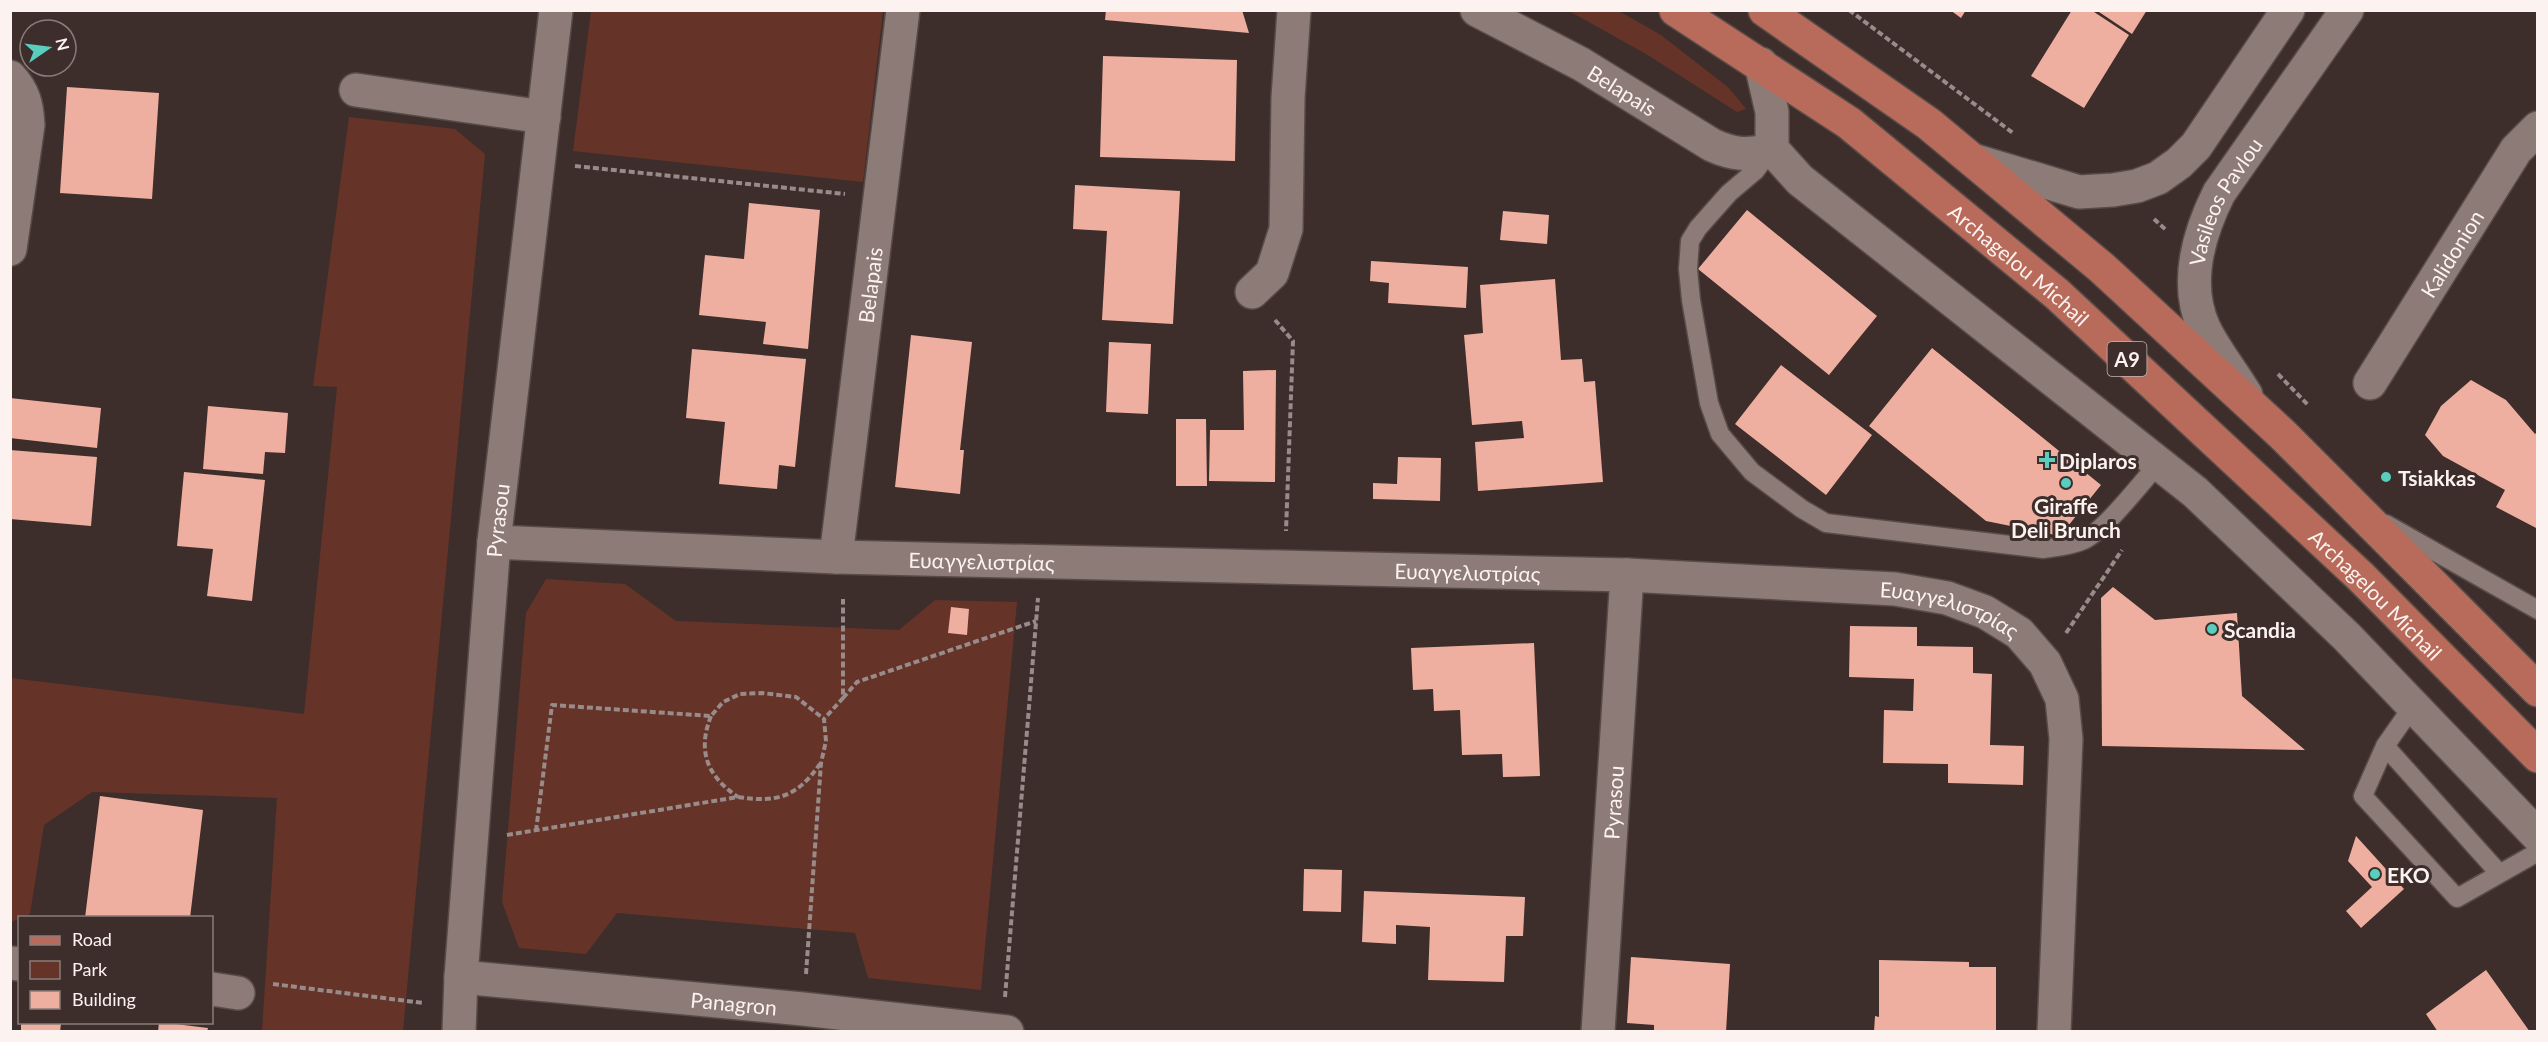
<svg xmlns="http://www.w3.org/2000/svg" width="2548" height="1042" font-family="Lato,sans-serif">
	<rect width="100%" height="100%" fill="#3d2e2b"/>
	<path fill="#653328" d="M591,11H883L863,182L573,151Z
		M1569,11H1619L1661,35L1729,88L1746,109L1737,112L1646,54Z
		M349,117L455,129L485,154L403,1031H262L277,798L92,792L44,825L30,914L11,922V678L304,714L337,387L313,386Z
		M546,579L625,584L676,621L899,630L935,600L1017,602L981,990L868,978L855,933L617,913L586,954L519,948L502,902L526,613Z"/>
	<path fill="#efafa0" d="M1106,10H1242L1249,33L1105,20Z
		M1950,10H1966L1961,18Z
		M2072,10H2091L2129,35L2084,108L2031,76Z
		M2096,10H2147L2132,34Z
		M1103,56L1237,60L1235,161L1100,157Z
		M67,87L159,93L152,199L60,193Z
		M1075,185L1180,191L1173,324L1102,320L1107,231L1073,229Z
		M749,203L820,210L808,349L763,344L766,322L699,315L705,255L744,259Z
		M1747,210L1877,316L1829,375L1698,269Z
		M1503,211L1549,215L1547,244L1500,240Z
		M1371,261L1468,267L1466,308L1388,303L1389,283L1370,281Z
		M1555,279L1561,360L1582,359L1584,382L1595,381L1603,482L1478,491L1475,442L1524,438L1522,421L1472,425L1464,335L1483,333L1480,285Z
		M911,335L972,342L960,450H964L960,494L895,487Z
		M1109,342L1151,344L1148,414L1106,412Z
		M1932,348L2101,485L2060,536L1986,521L1869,426Z
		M692,349L806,359L795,467L779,465L777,489L719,484L725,422L686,418Z
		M1781,365L1872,435L1826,495L1735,424Z
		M1276,370L1275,482L1209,481L1210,430H1244L1243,371Z
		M2471,380L2506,400L2535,434L2538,431V529L2496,507L2505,490L2443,456L2425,435L2441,406Z
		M10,398L101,408L97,448L10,438Z
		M208,406L288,413L285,453L265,452L263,474L203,469Z
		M1176,419H1206L1207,486H1176Z
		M10,450L97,457L91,526L10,519Z
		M1398,457L1441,458L1440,501L1373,499V483L1397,484Z
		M184,472L265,480L252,601L207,596L213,549L177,546Z
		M2113,587L2155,620L2237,613L2242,696L2305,750L2102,746L2101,598Z
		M951,607L969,609L967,635L948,633Z
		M1850,626L1917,627V646L1973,647V673L1992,674L1990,745L2024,746L2023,785L1948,783V764L1883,763L1884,710L1913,711L1914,679L1849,677Z
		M1534,643L1540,776L1503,777L1502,754L1462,755L1460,710L1434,711L1433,689L1413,690L1411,648Z
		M100,796L203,810L190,918H85Z
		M2356,836L2404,889L2361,928L2346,911L2372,887L2348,861Z
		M1304,869L1342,870L1341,912L1303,911Z
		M1364,891L1525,897L1523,936H1506L1504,982L1428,980L1430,927L1396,925V944L1362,942Z
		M1631,957L1730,964L1726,1032H1654V1025L1627,1023Z
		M1879,960L1969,962V967H1996V1032H1874L1875,1016L1879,1017Z
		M2486,970L2530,1032H2438L2426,1014Z
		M21,1022L61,1023L60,1032H21Z
		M159,1022L208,1028L207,1032H158Z"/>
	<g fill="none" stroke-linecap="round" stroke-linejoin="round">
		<defs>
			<path id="lane" d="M1770,151L1755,171L1729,193L1698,228L1690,241L1688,269L1691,300L1709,403L1720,434L1752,472L1802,509L1826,523L2043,549C2057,547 2071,546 2084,540C2106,529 2141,483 2159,463
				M2386,524L2538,610
				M2413,706L2385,746L2363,796L2457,898L2538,852
				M2385,746L2499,873"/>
			<g id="street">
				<path id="s1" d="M1477,10L1581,64L1712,145C1734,155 1748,156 1772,149"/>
				<path d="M1761,64L1772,112V149L1800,180L2195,492L2347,637L2538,836"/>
				<path d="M10,77C24,92 27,105 28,125L10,249"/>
				<path d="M356,90L544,117"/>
				<path d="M1976,161L2079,192L2113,190L2137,186L2158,178L2179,163L2196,146L2288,10"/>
				<path d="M1252,292L1272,273L1286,229L1288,98L1294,10"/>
				<path id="s2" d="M2370,383L2516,150L2538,128"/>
				<path id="s3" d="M2246,395C2233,373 2215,351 2204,328C2184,284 2199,233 2219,193L2347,10"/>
				<path id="s4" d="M494,542L836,557L1627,575L1895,589L1947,598L1985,612L2019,633L2045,663L2062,699L2066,739L2054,1032"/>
				<path id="s5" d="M836,557L903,10"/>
				<path d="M10,963L20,964"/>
				<path id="s6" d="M461,977L803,1009L1007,1032"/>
				<path d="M212,989L238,993"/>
				<path id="s7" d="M459,1032L461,977L494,542L556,10"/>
				<path id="s8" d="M1598,1032L1627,575"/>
			</g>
			<g id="primary">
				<path id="s9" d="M1676,10L1849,123L2057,294L2361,577L2538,756"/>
				<path d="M1765,10L1929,124L2102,268L2282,434L2538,690"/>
			</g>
		</defs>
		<use href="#lane" stroke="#574b48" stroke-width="21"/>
		<use href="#street" stroke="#574b48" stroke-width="36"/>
		<use href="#primary" stroke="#574b48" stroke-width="36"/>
		<path stroke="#988b89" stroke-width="4" stroke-dasharray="6 3" stroke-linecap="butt" d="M1849,10L2013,133
			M575,166L845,194
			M2154,219L2166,230
			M1275,320L1293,341L1286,531
			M2278,374L2308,405
			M2066,633L2122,550
			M843,698L857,682L1036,621
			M711,716C697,751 707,776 738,797
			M536,831L552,705L711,716L723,702L740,694L762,693L796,697L824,719
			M507,835L738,797C777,803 797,797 820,764
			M806,974L821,763L826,741L824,719L843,698V599
			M273,984L423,1003
			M1005,997L1038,598"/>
		<use href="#lane" stroke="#8c7b77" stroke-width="18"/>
		<use href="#street" stroke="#8c7b77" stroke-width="33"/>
		<use href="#primary" stroke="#b86b5a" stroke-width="33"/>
	</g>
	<g fill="#59cebe" stroke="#3d2e2b" stroke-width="2">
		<path d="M2044 451h6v6h6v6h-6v6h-6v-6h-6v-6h6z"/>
		<circle cx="2386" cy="477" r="6"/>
		<circle cx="2066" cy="483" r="6"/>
		<circle cx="2212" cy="629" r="6"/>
		<circle cx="2375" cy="874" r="6"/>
	</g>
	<g text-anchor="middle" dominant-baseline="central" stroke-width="6" stroke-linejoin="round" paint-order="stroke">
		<rect fill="#3d2e2b" stroke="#c3b7b5" stroke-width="1.5" x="2107.5" y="342" width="39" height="34" rx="4.5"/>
		<g font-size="20" font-weight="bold" fill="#fcf2f0">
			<text x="2127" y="359">A9</text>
		</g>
		<g font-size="21" fill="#fcf2f0" stroke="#3d2e2b">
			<text stroke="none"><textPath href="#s1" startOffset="166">Belapais</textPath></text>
			<text stroke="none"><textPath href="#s3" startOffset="214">Vasileos Pavlou</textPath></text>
			<text stroke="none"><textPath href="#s2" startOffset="153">Kalidonion</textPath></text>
			<text stroke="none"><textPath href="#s9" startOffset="428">Archagelou Michail</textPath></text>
			<text stroke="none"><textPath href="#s5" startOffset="274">Belapais</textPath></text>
			<text stroke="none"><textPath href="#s7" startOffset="513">Pyrasou</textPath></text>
			<text stroke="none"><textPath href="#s4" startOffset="488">Ευαγγελιστρίας</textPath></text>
			<text stroke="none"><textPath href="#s4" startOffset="974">Ευαγγελιστρίας</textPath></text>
			<text stroke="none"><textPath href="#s9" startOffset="914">Archagelou Michail</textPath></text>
			<text stroke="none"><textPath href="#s4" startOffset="1460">Ευαγγελιστρίας</textPath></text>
			<text stroke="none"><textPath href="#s8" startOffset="230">Pyrasou</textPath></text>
			<text stroke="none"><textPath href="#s6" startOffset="274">Panagron</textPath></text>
		</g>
		<g font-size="21" font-weight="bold" fill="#fcf2f0" stroke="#3d2e2b" text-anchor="start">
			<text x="2059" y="460">Diplaros</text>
			<text x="2398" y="477">Tsiakkas</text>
			<text x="2066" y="505" text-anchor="middle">Giraffe<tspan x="2066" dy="24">Deli Brunch</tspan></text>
			<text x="2224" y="629">Scandia</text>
			<text x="2387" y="874">EKO</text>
		</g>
	</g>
	<rect width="2548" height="1042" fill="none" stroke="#fcf2f0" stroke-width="24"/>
	<rect x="18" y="916" width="195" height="108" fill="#3d2e2b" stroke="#897c7a" stroke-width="1.5"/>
	<rect x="30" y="936" width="30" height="9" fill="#b86b5a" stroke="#897c7a" stroke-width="1.5"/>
	<text x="72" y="946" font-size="18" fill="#fcf2f0">Road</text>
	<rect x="30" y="961" width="30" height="18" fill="#653328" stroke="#897c7a" stroke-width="1.5"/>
	<text x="72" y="976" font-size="18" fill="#fcf2f0">Park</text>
	<rect x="30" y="991" width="30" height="18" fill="#efafa0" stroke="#897c7a" stroke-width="1.5"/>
	<text x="72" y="1006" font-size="18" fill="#fcf2f0">Building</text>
	<g transform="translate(48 48) rotate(76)"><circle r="28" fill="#3d2e2b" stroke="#897c7a" stroke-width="1.5"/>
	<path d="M0-4.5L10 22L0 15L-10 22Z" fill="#59cebe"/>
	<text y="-9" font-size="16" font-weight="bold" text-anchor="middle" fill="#fcf2f0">N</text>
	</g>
</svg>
